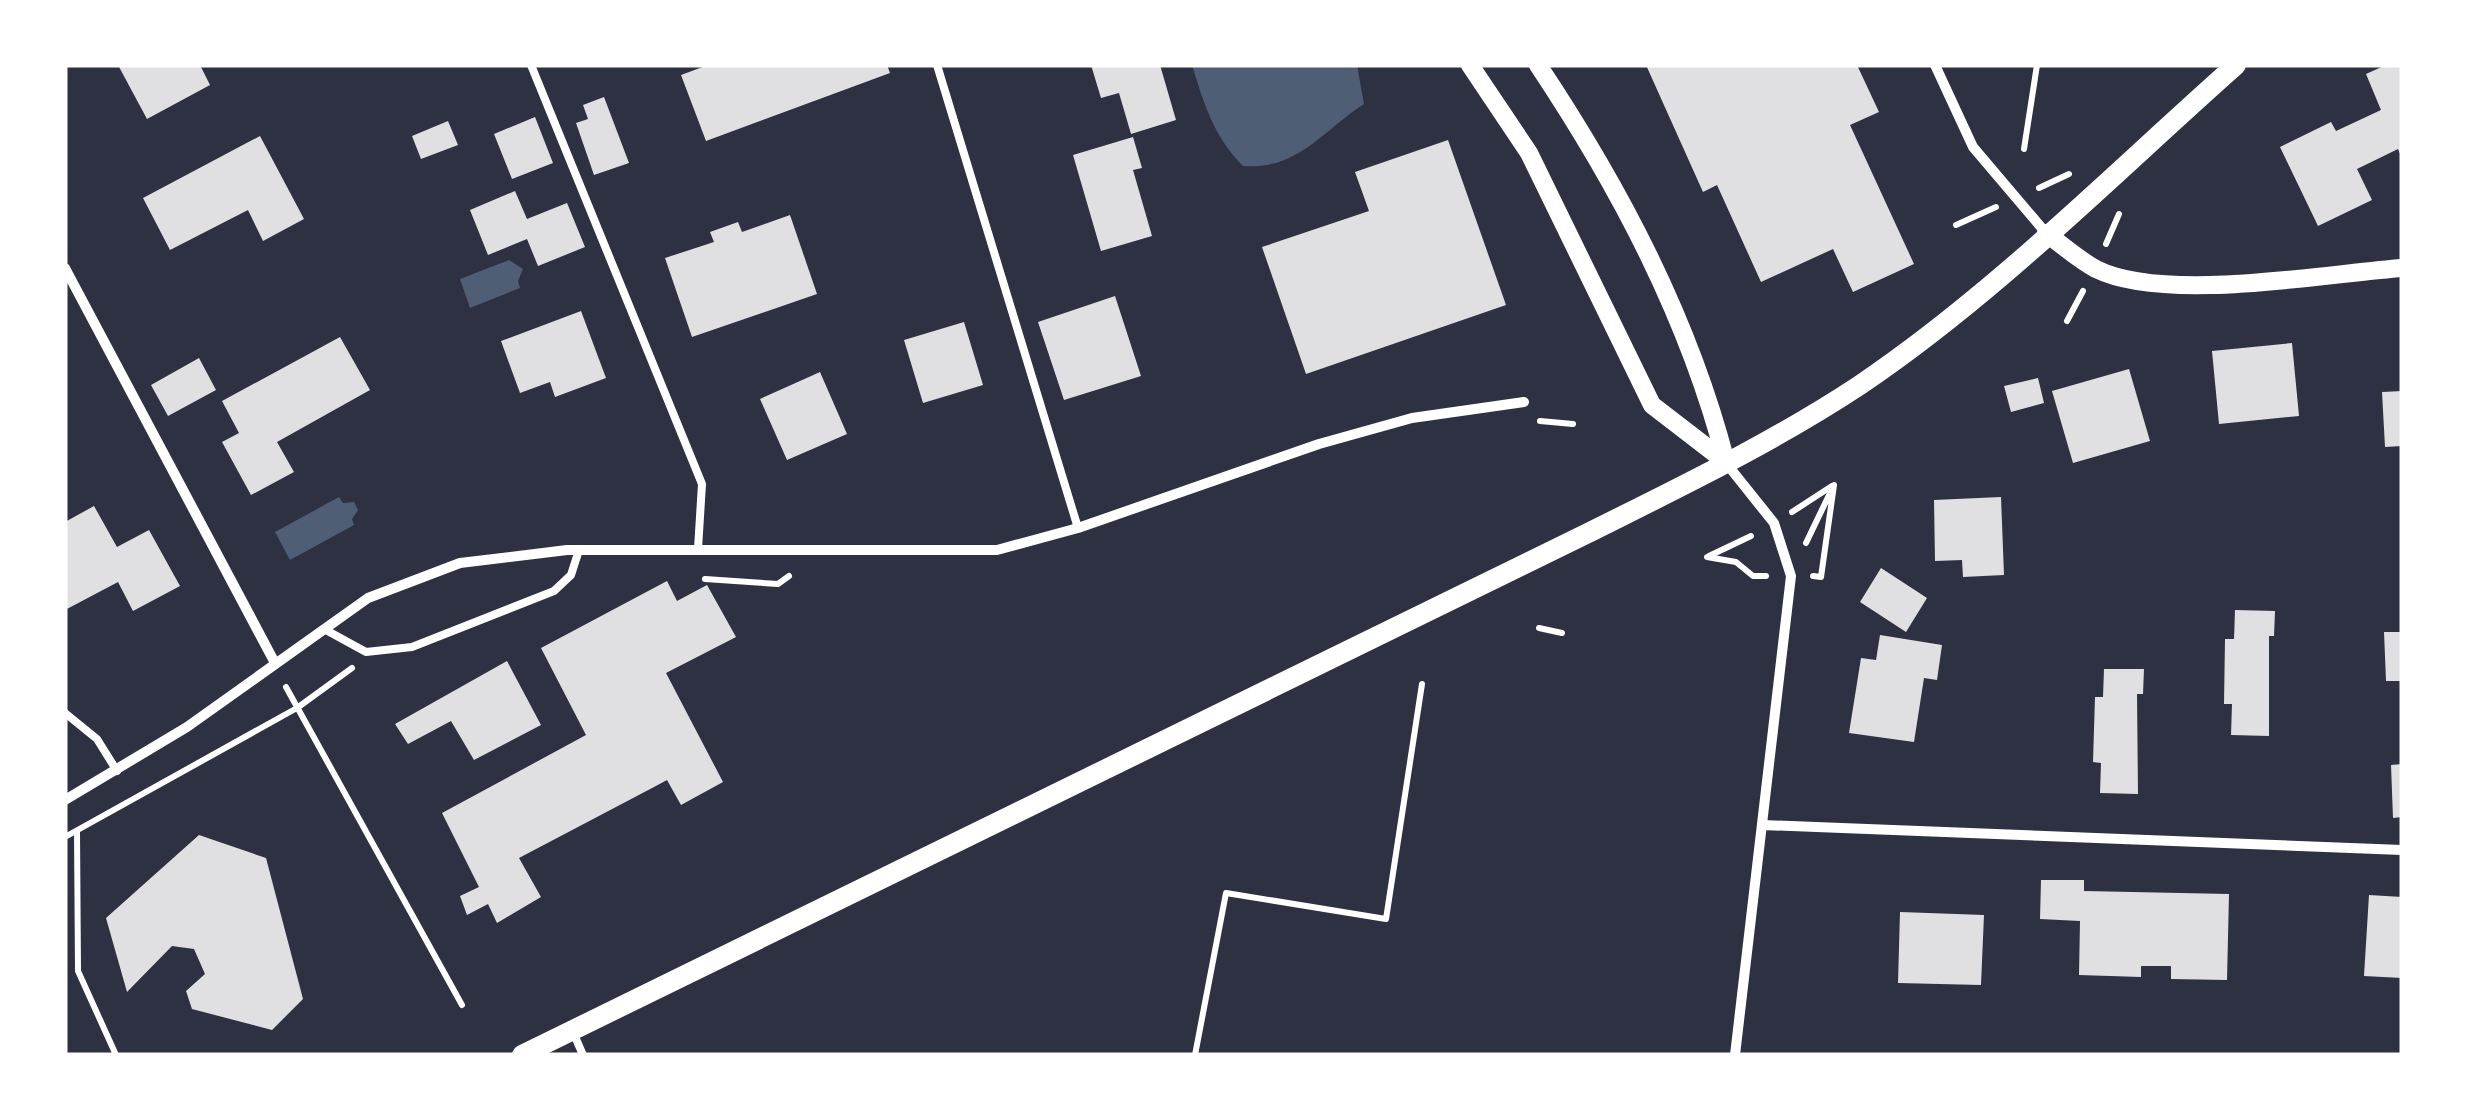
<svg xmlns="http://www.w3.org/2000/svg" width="2467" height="1120" font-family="'Archivo Narrow',sans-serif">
	<rect width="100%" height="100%" fill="#2d3142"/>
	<path fill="#4f5d75" d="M1192,65H1357L1364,104C1321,132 1298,170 1243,166C1214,137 1204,104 1192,65Z
		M509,260L523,269L518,281L520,288L470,308L460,279Z
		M339,497L343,503L354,502L358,510L352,519L354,525L290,560L275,532Z"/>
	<path fill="#e0e0e3" d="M118,65H200L210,85L147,119Z
		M708,65H887L890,73L706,141L681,75Z
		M1091,65H1160L1176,120L1131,134L1119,93L1101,98Z
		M1646,65H1857L1879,112L1850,125L1914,264L1853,292L1833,249L1761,282L1717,185L1703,192Z
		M2386,65H2402V158L2398,149L2357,169L2372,200L2318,226L2280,147L2331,122L2336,131L2381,110L2366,74Z
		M604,97L629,163L594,175L576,123L588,119L583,105Z
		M535,117L553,163L512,179L494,134Z
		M448,121L458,145L421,159L412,136Z
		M260,136L304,219L263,241L248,210L170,250L143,198Z
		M1133,137L1142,168L1133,170L1152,236L1101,251L1073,155Z
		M1448,140L1506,305L1306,374L1262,247L1369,211L1355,172Z
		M515,191L527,219L567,203L585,247L538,266L527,239L488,255L470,210Z
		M790,215L817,294L692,337L665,258L714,242L710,232L738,222L742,232Z
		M1115,296L1141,376L1064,400L1038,322Z
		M581,311L606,378L555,397L550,382L520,393L501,341Z
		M964,322L983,385L923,403L904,340Z
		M340,337L370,390L277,442L294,472L251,495L222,442L239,433L222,401Z
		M2292,343L2299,416L2219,424L2212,351Z
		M199,358L216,390L168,416L151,385Z
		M2129,369L2150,441L2073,463L2052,391Z
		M820,372L847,434L787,460L760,399Z
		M2038,378L2044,403L2011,412L2004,386Z
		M2402,391V446L2385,447L2382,392Z
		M2001,497L2004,575L1963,577L1962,560L1935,561L1934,500Z
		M94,506L117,547L149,530L180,586L133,611L118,582L65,610V522Z
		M1881,568L1927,598L1906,632L1860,602Z
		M667,581L677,601L707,585L736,637L666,673L723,782L681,805L667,780L654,787L519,858L541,897L497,923L488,904L467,915L460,896L479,887L442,813L586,735L541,648Z
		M2235,610L2275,611L2274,636H2269V736L2231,735L2232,704H2224L2225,639H2234Z
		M2384,632H2402V681H2386Z
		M1880,635L1942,645L1937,680L1924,678L1914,742L1849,733L1861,658L1876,660Z
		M507,661L541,725L474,760L451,721L408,744L395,724Z
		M2104,669H2144L2143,694H2137L2138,794L2100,793L2101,763L2093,762L2095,697H2103Z
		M2402,764V817L2393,818L2391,765Z
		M199,835L266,858L303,999L272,1030L192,1009L186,991L205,974L194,949L172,946L127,992L106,918Z
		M2041,880H2084V891L2229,894L2227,980L2171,979V966H2141V977L2079,975L2080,921L2040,919Z
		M2369,895L2402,897V978L2364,976Z
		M1900,912L1984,915L1981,985L1898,983Z"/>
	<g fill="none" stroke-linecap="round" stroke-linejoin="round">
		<path stroke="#fff" stroke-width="6" d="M2024,149L2037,65
			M2039,188L2069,174
			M1956,225L1996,207
			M2106,244L2119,214
			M2067,321L2083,291
			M1540,421L1573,424
			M1792,512L1832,486
			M1806,543L1831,491
			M1709,556L1751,536
			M1707,557L1736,562L1753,576H1766
			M1813,576L1821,577L1834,485
			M705,579L778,584L789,576
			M1539,628L1562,633
			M286,687L462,1005
			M77,831L78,971L116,1055
			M65,837L297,708L352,668
			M1195,1055L1226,893L1386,919L1422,684"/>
		<path stroke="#fff" stroke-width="8" d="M531,65L702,484L698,549
			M937,65L1078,528
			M324,629L366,652L412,647L554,591L571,575L579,550
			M65,713L97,739L117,771
			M573,1032L583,1055"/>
		<path stroke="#fff" stroke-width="10" d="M1935,65L1973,147L2046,233
			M65,268L275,663
			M1726,463L1774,523L1791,576L1735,1055
			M65,800L187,727L368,598L460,563L567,550H997L1078,528L1319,444L1412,418L1524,402
			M1763,825L2402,850"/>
		<path stroke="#fff" stroke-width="18" d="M1470,65L1529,153L1652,405L1726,462
			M1538,65C1620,188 1689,319 1726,462
			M2046,233C2062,245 2079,260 2096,269C2164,303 2324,274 2402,268"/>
		<path stroke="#fff" stroke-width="20" d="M522,1055L1586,534C1678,488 1774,442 1860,385C1995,294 2114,173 2236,65"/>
	</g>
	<rect width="2467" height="1120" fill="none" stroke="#ffffff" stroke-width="135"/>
</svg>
